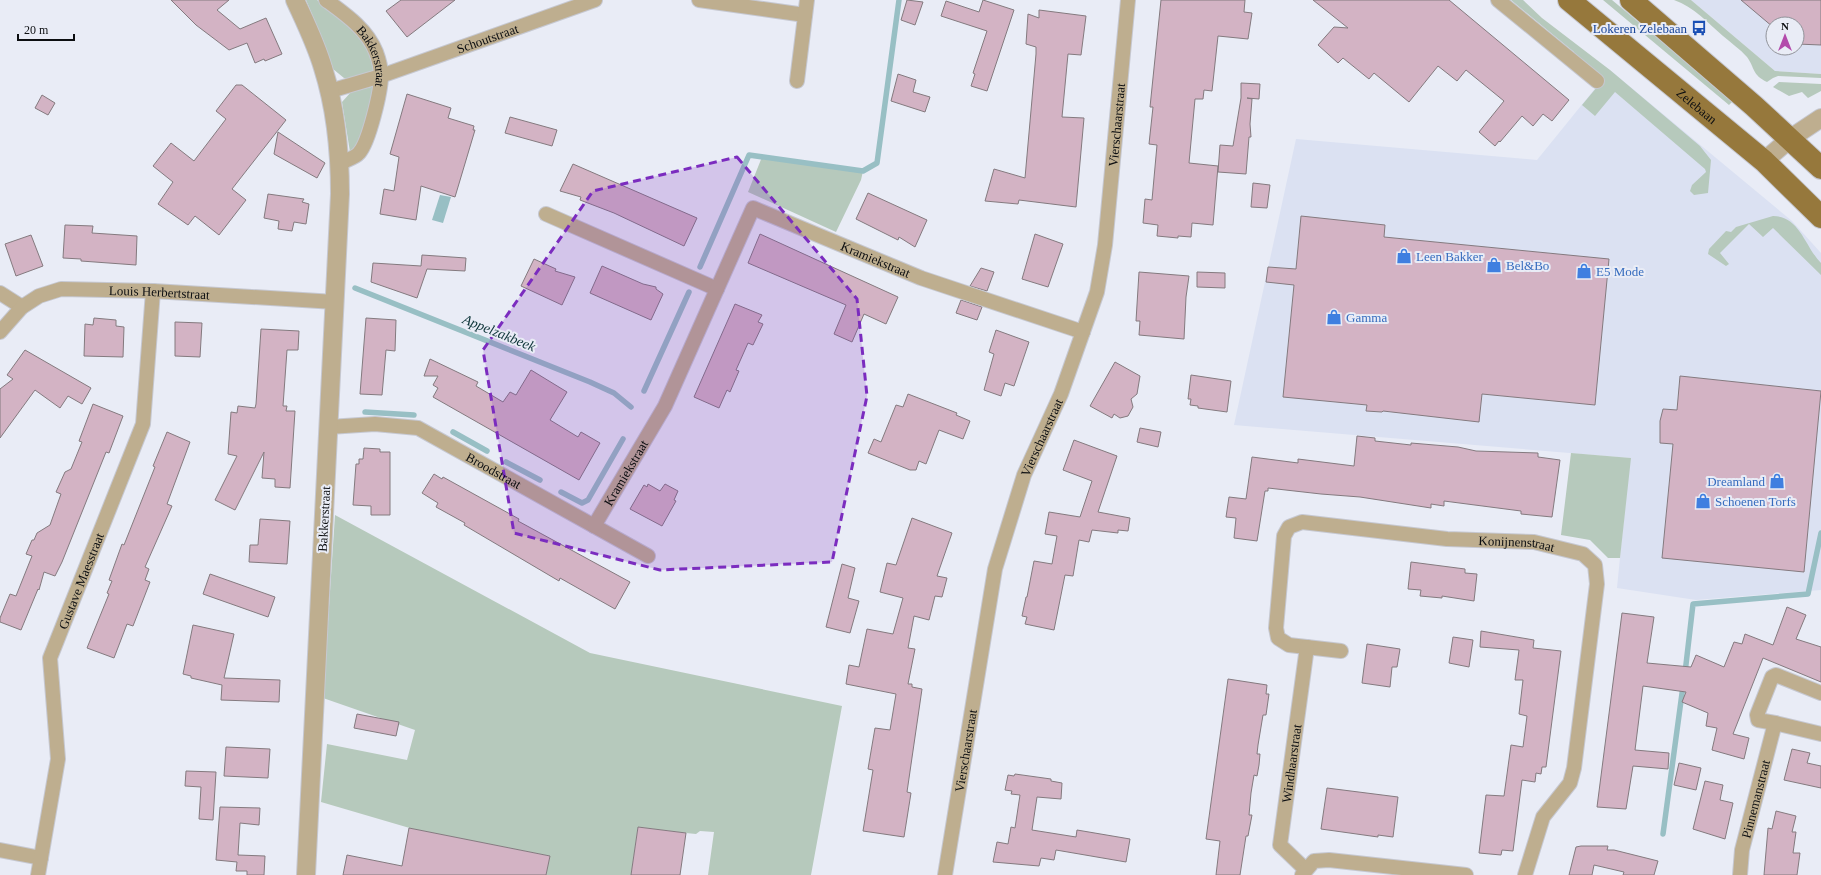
<svg xmlns="http://www.w3.org/2000/svg" width="1821" height="875" font-family="Georgia,serif">
	<rect width="100%" height="100%" fill="#e9ecf6"/>
	<path fill="#dbe1f2" fill-rule="evenodd" d="M1691,0H1821V74L1775,71ZM1773,24H1797V48H1773Z
		M1610,70L1792,221L1821,253V590L1696,600L1617,588L1630,458L1234,425L1296,139L1537,160Z"/>
	<path fill="#b6c9bc" d="M306,0H317L342,17L369,47L376,72L349,78H344L333,69L323,40Z
		M1511,0H1523L1542,18L1610,70L1700,146L1711,160L1708,193L1694,195L1690,191L1692,185L1706,172L1705,169L1615,92L1595,116L1582,105L1602,81L1573,56L1574,52Z
		M1603,0H1612L1733,101L1729,105Z
		M1674,0H1691L1775,71L1821,74V78L1778,76L1773,78L1767,82C1752,75 1755,68 1747,57C1740,49 1731,43 1723,36C1708,23 1694,7 1674,0Z
		M1779,82L1821,84V91L1808,98L1802,92L1789,96L1773,87Z
		M375,86L358,147L350,152L342,102L351,92Z
		M762,157L863,171L861,180L836,232L748,192Z
		M1773,216C1800,216 1805,247 1821,263V275L1773,228L1763,237L1749,224L1720,253L1729,264L1726,266L1708,254L1709,249L1726,231L1731,232L1736,227Z
		M1571,453L1631,458L1620,558H1608L1590,540L1561,535Z
		M335,515L590,653L842,706L811,875H708L714,832L700,831L696,834L686,833L638,827L631,875H546L550,856L413,829L321,802L327,744L407,760L415,730L323,698Z"/>
	<path fill="#98bfc4" d="M440,195L451,197L443,223L432,220Z"/>
	<g fill="none" stroke-linecap="round" stroke-linejoin="round">
		<path stroke="#98bfc4" stroke-width="5.5" d="M700,267L749,155L863,171L877,163L899,0
			M355,288L590,382L614,393L631,407
			M644,391L689,292
			M365,412L414,415
			M453,432L487,451
			M506,462L540,480
			M561,492L582,503L588,500L623,439
			M1685,673L1693,604L1808,594L1821,533
			M1663,834L1683,686"/>
	</g>
	<path fill="#d3b3c4" stroke="#847a7f" d="M171,0H229L217,10L240,29L266,18L282,54L265,61L264,59L255,63L247,43L229,50L196,25Z
		M401,0H455L407,37L386,11Z
		M907,0L923,2L915,25L901,20Z
		M983,0L1014,10L987,91L971,86L975,74L973,73L987,31L941,16L946,1L979,12Z
		M1161,0H1245L1244,12L1252,13L1248,39L1218,36L1212,91L1204,90L1203,99H1195L1189,163L1218,166L1213,225L1192,223L1191,237L1178,236V238L1157,236L1158,225L1143,223L1145,199L1152,200L1157,145L1149,144L1153,107H1150Z
		M1313,0H1449L1569,100L1552,121L1543,114L1533,126L1522,116L1500,142L1499,141L1495,146L1479,132L1504,101L1466,70L1457,81L1438,66L1409,102L1374,73L1369,79L1343,58L1338,63L1318,45L1334,27L1348,28Z
		M1741,0H1821V45L1797,44V24H1773V27Z
		M1039,10L1086,16L1081,55L1068,54L1062,117L1084,118L1076,207L1019,200L1018,204L985,201L994,169L1025,178L1036,54V47L1026,44L1028,14L1039,18Z
		M898,74L916,80L913,92L930,97L925,112L891,101Z
		M1241,83L1260,84L1259,99L1247,98L1252,99L1250,124L1251,137H1249L1246,174L1218,172L1220,145L1233,146L1241,98Z
		M236,85H242L286,120L232,189L246,200L219,235L195,216L188,225L158,204L173,182L153,166L171,143L194,161L226,119L216,111Z
		M407,94L451,108L448,118L474,126L473,130H475L455,197L421,186L416,220L380,214L384,189L394,191L399,157L390,154Z
		M42,95L55,103L48,115L35,108Z
		M510,117L557,130L552,146L505,133Z
		M278,132L325,163L317,178L274,154Z
		M573,164L697,218L684,246L614,213L580,200L581,197L560,191Z
		M1253,183L1270,185L1267,208L1251,207Z
		M868,193L927,220L915,247L899,237L898,240L856,219Z
		M268,194L304,199L302,202L309,204L306,224L294,222L292,231L278,229L279,221L264,218Z
		M1301,216L1385,225L1384,237L1609,259L1595,405L1482,394L1479,422L1383,411L1382,412L1366,411L1367,405L1283,397L1294,285L1266,282L1268,267L1296,269Z
		M65,225L93,226L92,233L137,236L136,265L81,261V259L63,258Z
		M760,234L898,297L886,324L864,314L852,342L834,334L846,305L748,263Z
		M1035,234L1063,244L1048,287L1022,279Z
		M31,235L43,266L16,276L5,244Z
		M422,255L466,258L465,271L427,269L417,298L371,282L373,263L421,266Z
		M534,259L556,269L555,271L575,277L562,305L521,286Z
		M602,266L643,284L656,287V289L663,294L651,320L590,293Z
		M981,268L994,272L987,291L970,286Z
		M1139,272L1189,276L1186,297L1184,339L1139,335L1140,321H1136Z
		M1197,272L1225,273V288L1197,287Z
		M961,300L982,307L977,320L956,313Z
		M735,304L762,315L758,322L763,324L753,345L748,343L736,370L739,371L730,392L727,390L719,408L694,397Z
		M94,318L116,320V326L124,327L123,357L84,356L85,324L93,325Z
		M366,318L396,320L395,351L386,350L382,395L360,394Z
		M175,322L202,323L200,357L175,356Z
		M261,329L299,331L298,350H287L283,406H287L286,411H295L290,488L275,487V479L262,478L264,452L235,510L215,500L237,456L228,454L231,412L237,413L238,406L255,408L256,404Z
		M996,330L1029,342L1014,386L1005,383L1001,396L984,390L994,354L989,352Z
		M25,350L91,388L82,404L68,396L60,408L35,390L0,438V389L13,379L7,375Z
		M430,359L478,382L476,386L503,402L510,392L516,395L531,370L567,392L550,420L578,437L581,432L600,443L579,480L433,397L438,388L433,385L438,376H424Z
		M1115,362L1140,376L1137,394L1131,399L1133,407L1128,416L1120,418L1114,414L1112,418L1090,406Z
		M1191,375L1231,381L1227,412L1198,408V406L1190,405L1191,399H1188Z
		M1680,376L1821,391L1804,572L1662,558L1673,444L1660,443V421L1663,409L1677,410Z
		M908,394L957,413L956,415L970,421L963,439L939,430L926,464L919,461L916,470H910L868,453L874,439L881,442L896,405L903,407Z
		M93,404L123,416L109,453L106,452L62,562L55,576L44,572L39,590L38,589L21,630L0,622V618L10,594L16,596L32,556L26,554L32,540H34L37,533L50,525L61,494L56,492L65,472L71,469L82,442L79,441Z
		M1140,428L1161,432L1158,447L1137,442Z
		M167,432L190,442L167,504L172,506L145,567L149,569L145,580L150,582L133,626L127,624L114,658L87,648L109,594L107,593L112,581L109,580L122,544L124,545L155,467L153,466Z
		M1357,436L1375,438V441L1411,445V443L1458,447L1476,451L1538,453V457L1560,460L1552,517L1521,514V511L1444,501V506L1431,504V508L1360,497L1321,494L1268,488V491H1265L1257,541L1234,538L1236,518L1226,517L1229,497L1246,499L1252,457L1298,463V459L1354,466Z
		M1074,440L1117,456L1098,512L1130,518L1128,531L1118,530V533L1092,530L1089,542L1079,540L1073,576L1065,575L1054,630L1025,624L1027,617L1022,616L1026,597H1027L1034,561L1052,564L1057,536L1045,534L1049,512L1080,517L1092,481L1063,470Z
		M364,448L380,449V452H390V515H371V506L353,505L356,464H359V459H363Z
		M434,474L442,479L443,477L519,519L518,521L630,582L615,609L560,578L559,581L464,525L465,523L436,507L438,503L422,493Z
		M648,484L660,491L665,484L678,491L674,500L676,501L662,526L630,509L644,485L647,487Z
		M912,518L952,533L937,576L947,578L942,597L935,596L929,620L914,616L908,648L915,649L908,684H912V687L922,689L907,792L911,793L904,837L863,831L873,770L868,769L875,728L890,730L896,694L846,684L849,665L859,667L867,629L893,634L903,598L880,592L887,563L896,565Z
		M260,519L290,521L287,564L249,562L250,545H258Z
		M1411,562L1465,569V573L1477,574L1474,601L1442,596V598L1420,596L1421,590L1408,589Z
		M842,564L855,568L848,598L859,601L850,633L826,627Z
		M210,574L275,597L268,617L203,594Z
		M1787,607L1806,615L1796,639L1821,647V682L1763,658L1733,734L1749,738L1744,759L1712,750L1717,728L1706,726L1708,713L1682,702L1686,692L1643,686L1635,750L1669,753L1668,769L1633,766L1626,809L1597,807L1622,613L1654,617L1647,663L1691,667L1696,655L1724,667L1734,642L1742,644L1745,634L1773,645Z
		M193,625L234,634L224,678L280,680L279,702L221,700L222,685L191,678V676L183,674Z
		M1481,631L1534,640L1533,648L1561,651L1546,767H1542L1541,774L1536,773L1535,782L1522,780L1513,851L1502,850L1501,855L1479,853L1486,795L1504,796L1511,745L1523,747L1527,716L1519,714L1523,680H1515L1519,650L1480,647Z
		M1453,637L1473,640L1469,667L1449,663Z
		M1367,644L1400,649L1397,667H1392L1390,687L1362,683Z
		M1228,679L1267,685L1266,694H1269L1266,715H1263L1258,745L1257,754H1260L1259,765L1257,776L1254,775L1251,793L1249,815H1252L1248,836H1246L1240,875H1216L1220,841L1206,839Z
		M357,714L399,722L396,736L354,728Z
		M226,747L270,749L268,778L224,776Z
		M1792,749L1810,753L1807,763L1821,766V788L1784,780Z
		M1679,763L1701,768L1696,790L1674,785Z
		M186,771L216,772L213,820L199,819L201,787L185,786Z
		M1015,774L1051,779V781L1062,783L1061,799L1037,797L1032,830L1076,837L1077,830L1130,839L1126,862L1056,850L1054,860L1041,858L1039,866L993,862L997,842L1008,844L1011,827L1015,828L1020,795L1011,794L1012,791L1005,790L1008,775L1014,776Z
		M1705,781L1723,785L1720,800L1733,803L1725,839L1693,829Z
		M1327,788L1398,797L1393,837L1378,835V837L1321,829Z
		M220,807L260,808L259,825L240,823L238,855L265,856L264,875H247V871H236L237,862L216,860Z
		M1776,811L1796,816L1792,832H1796L1793,853H1800L1797,875H1764L1768,828L1772,829Z
		M638,827L686,833L680,875H631Z
		M409,828L550,856L546,875H343L347,855L402,866Z
		M1581,846H1608L1607,850H1614L1658,861L1654,875H1623L1624,872L1594,865L1592,875H1569L1576,847Z"/>
	<g fill="none" stroke-linecap="round" stroke-linejoin="round">
		<defs>
			<g id="minor">
				<path id="s1" d="M326,0C345,14 367,29 376,52C379,60 381,69 381,76C381,91 369,142 359,153C355,158 346,160 340,163"/>
				<path d="M699,0L805,15"/>
				<path d="M1498,0L1597,81"/>
				<path d="M797,81L807,0"/>
				<path id="s2" d="M330,91L381,76L595,0"/>
				<path d="M546,214L717,289"/>
				<path d="M0,293L22,307"/>
				<path id="s3" d="M0,332L22,307L39,296L61,289L153,291L335,302"/>
				<path id="s4" d="M329,427L375,424L418,428L648,556"/>
				<path id="s5" d="M594,526L665,406L753,208L921,278L1083,332"/>
				<path id="s6" d="M1341,651L1289,645L1278,638L1276,628L1284,536L1289,527L1302,522L1447,539L1534,542L1583,554L1595,565L1597,584L1574,768L1570,783L1543,817L1525,875"/>
				<path d="M1775,723L1758,720L1757,715L1772,677L1776,675L1821,693"/>
				<path d="M0,850L41,858"/>
				<path id="s7" d="M1305,869L1280,845L1307,647"/>
				<path id="s8" d="M38,875L58,759L50,658L143,424L153,291"/>
				<path id="s9" d="M945,875L995,569L1024,475L1061,394L1097,292L1105,245L1128,0"/>
				<path d="M1302,875L1314,861L1329,860L1466,875"/>
				<path id="s10" d="M1740,875L1742,850L1775,723L1821,734"/>
			</g>
			<path id="tertiary" d="M295,0C305,22 316,44 323,68C336,109 340,152 340,194L306,875
				M1764,161L1791,138L1821,118"/>
			<g id="primary">
				<path id="s11" d="M1569,0L1764,161L1821,217"/>
				<path d="M1631,0L1754,106L1821,168"/>
			</g>
		</defs>
		<use href="#minor" stroke="#c6c8d1" stroke-width="16"/>
		<use href="#tertiary" stroke="#c6c8d1" stroke-width="20"/>
		<use href="#primary" stroke="#c6c8d1" stroke-width="24"/>
		<use href="#minor" stroke="#beae8f" stroke-width="14"/>
		<use href="#tertiary" stroke="#beae8f" stroke-width="18"/>
		<use href="#primary" stroke="#96783c" stroke-width="22"/>
	</g>
	<path fill="#7b2cbf" fill-opacity="0.2" stroke="#7b2cbf" stroke-width="3" stroke-dasharray="8 5" stroke-linejoin="round" d="M737,157L857,299L867,396L832,562L660,570L514,533L483,350L593,191Z"/>
	<defs>
		<symbol id="bus-bare" viewBox="-9 -9 18 18"><path d="M-5-6H5V4H4V6H2V4H-2V6H-4V4H-5ZM-3.5-4V0h7V-4ZM-3.5 1.2v1.5H-2V1.2ZM2 1.2v1.5H3.5V1.2Z" fill="#1a4fb4" stroke="#e9ecf6" stroke-width="2.5" paint-order="stroke"/></symbol>
		<symbol id="shop-bare" viewBox="-9 -9 18 18"><path d="M-5-2.5h2.3a2.7 3.5 0 0 1 5.4 0H5L5.5 6h-11ZM-1.5-2.5h3a1.5 2.3 0 0 0-3 0Z" fill="#3f7fe0" stroke="#e9ecf6" stroke-width="2.5" paint-order="stroke"/></symbol>
	</defs>
	<g fill-rule="evenodd">
		<use href="#bus-bare" x="1688" y="17" width="22" height="22"/>
		<use href="#shop-bare" x="1393" y="245" width="22" height="22"/>
		<use href="#shop-bare" x="1483" y="254" width="22" height="22"/>
		<use href="#shop-bare" x="1573" y="260" width="22" height="22"/>
		<use href="#shop-bare" x="1323" y="306" width="22" height="22"/>
		<use href="#shop-bare" x="1766" y="470" width="22" height="22"/>
		<use href="#shop-bare" x="1692" y="490" width="22" height="22"/>
	</g>
	<g text-anchor="middle" dominant-baseline="central" stroke-width="4" stroke-linejoin="round" paint-order="stroke">
		<g font-size="13" fill="#164399" stroke="#e9ecf6" text-anchor="end">
			<text x="1687" y="28">Lokeren Zelebaan</text>
		</g>
		<g font-size="13" fill="#0c0e11" stroke="#e9ecf6">
			<text stroke="none"><textPath href="#s2" startOffset="166">Schoutstraat</textPath></text>
			<text stroke="none"><textPath href="#s1" startOffset="76">Bakkerstraat</textPath></text>
			<text stroke="none"><textPath href="#s11" startOffset="166">Zelebaan</textPath></text>
			<text stroke="none"><textPath href="#s9" startOffset="774">Vierschaarstraat</textPath></text>
			<text stroke="none"><textPath href="#s5" startOffset="489">Kramiekstraat</textPath></text>
			<text stroke="none"><textPath href="#s3" startOffset="175">Louis Herbertstraat</textPath></text>
			<text stroke="none"><textPath href="#s9" startOffset="450">Vierschaarstraat</textPath></text>
			<text stroke="none"><textPath href="#s4" startOffset="176">Broodstraat</textPath></text>
			<text stroke="none"><textPath href="#s5" startOffset="62">Kramiekstraat</textPath></text>
			<text transform="translate(324 519) rotate(-87)">Bakkerstraat</text>
			<text stroke="none"><textPath href="#s6" startOffset="408">Konijnenstraat</textPath></text>
			<text stroke="none"><textPath href="#s8" startOffset="302">Gustave Maesstraat</textPath></text>
			<text stroke="none"><textPath href="#s9" startOffset="126">Vierschaarstraat</textPath></text>
			<text stroke="none"><textPath href="#s7" startOffset="117">Windhaarstraat</textPath></text>
			<text stroke="none"><textPath href="#s10" startOffset="78">Pinnemanstraat</textPath></text>
		</g>
		<g font-size="13" fill="#366cbe" stroke="#e9ecf6" text-anchor="start">
			<text x="1416" y="256">Leen Bakker</text>
			<text x="1506" y="265">Bel&amp;Bo</text>
			<text x="1596" y="271">E5 Mode</text>
			<text x="1346" y="317">Gamma</text>
			<text x="1765" y="481" text-anchor="end">Dreamland</text>
			<text x="1715" y="501">Schoenen Torfs</text>
		</g>
		<g font-size="14" font-style="italic" fill="#0d3438" stroke="#e9ecf6">
			<text transform="translate(499 333) rotate(22)">Appelzakbeek</text>
		</g>
	</g>
	<g transform="translate(1785 36)"><circle r="19" fill="#e9ecf6" stroke="#91939a"/>
	<path d="M0-3L7 15L0 10L-7 15Z" fill="#b34aab"/>
	<text y="-6" font-size="11" font-weight="bold" text-anchor="middle" fill="#0c0e11">N</text>
	</g>
	<path d="M18 34v6h56v-6" fill="none" stroke="#0c0e11" stroke-width="2"/>
	<text x="24" y="34" font-size="12" fill="#0c0e11" stroke="#e9ecf6" stroke-width="3" paint-order="stroke">20 m</text>
</svg>
